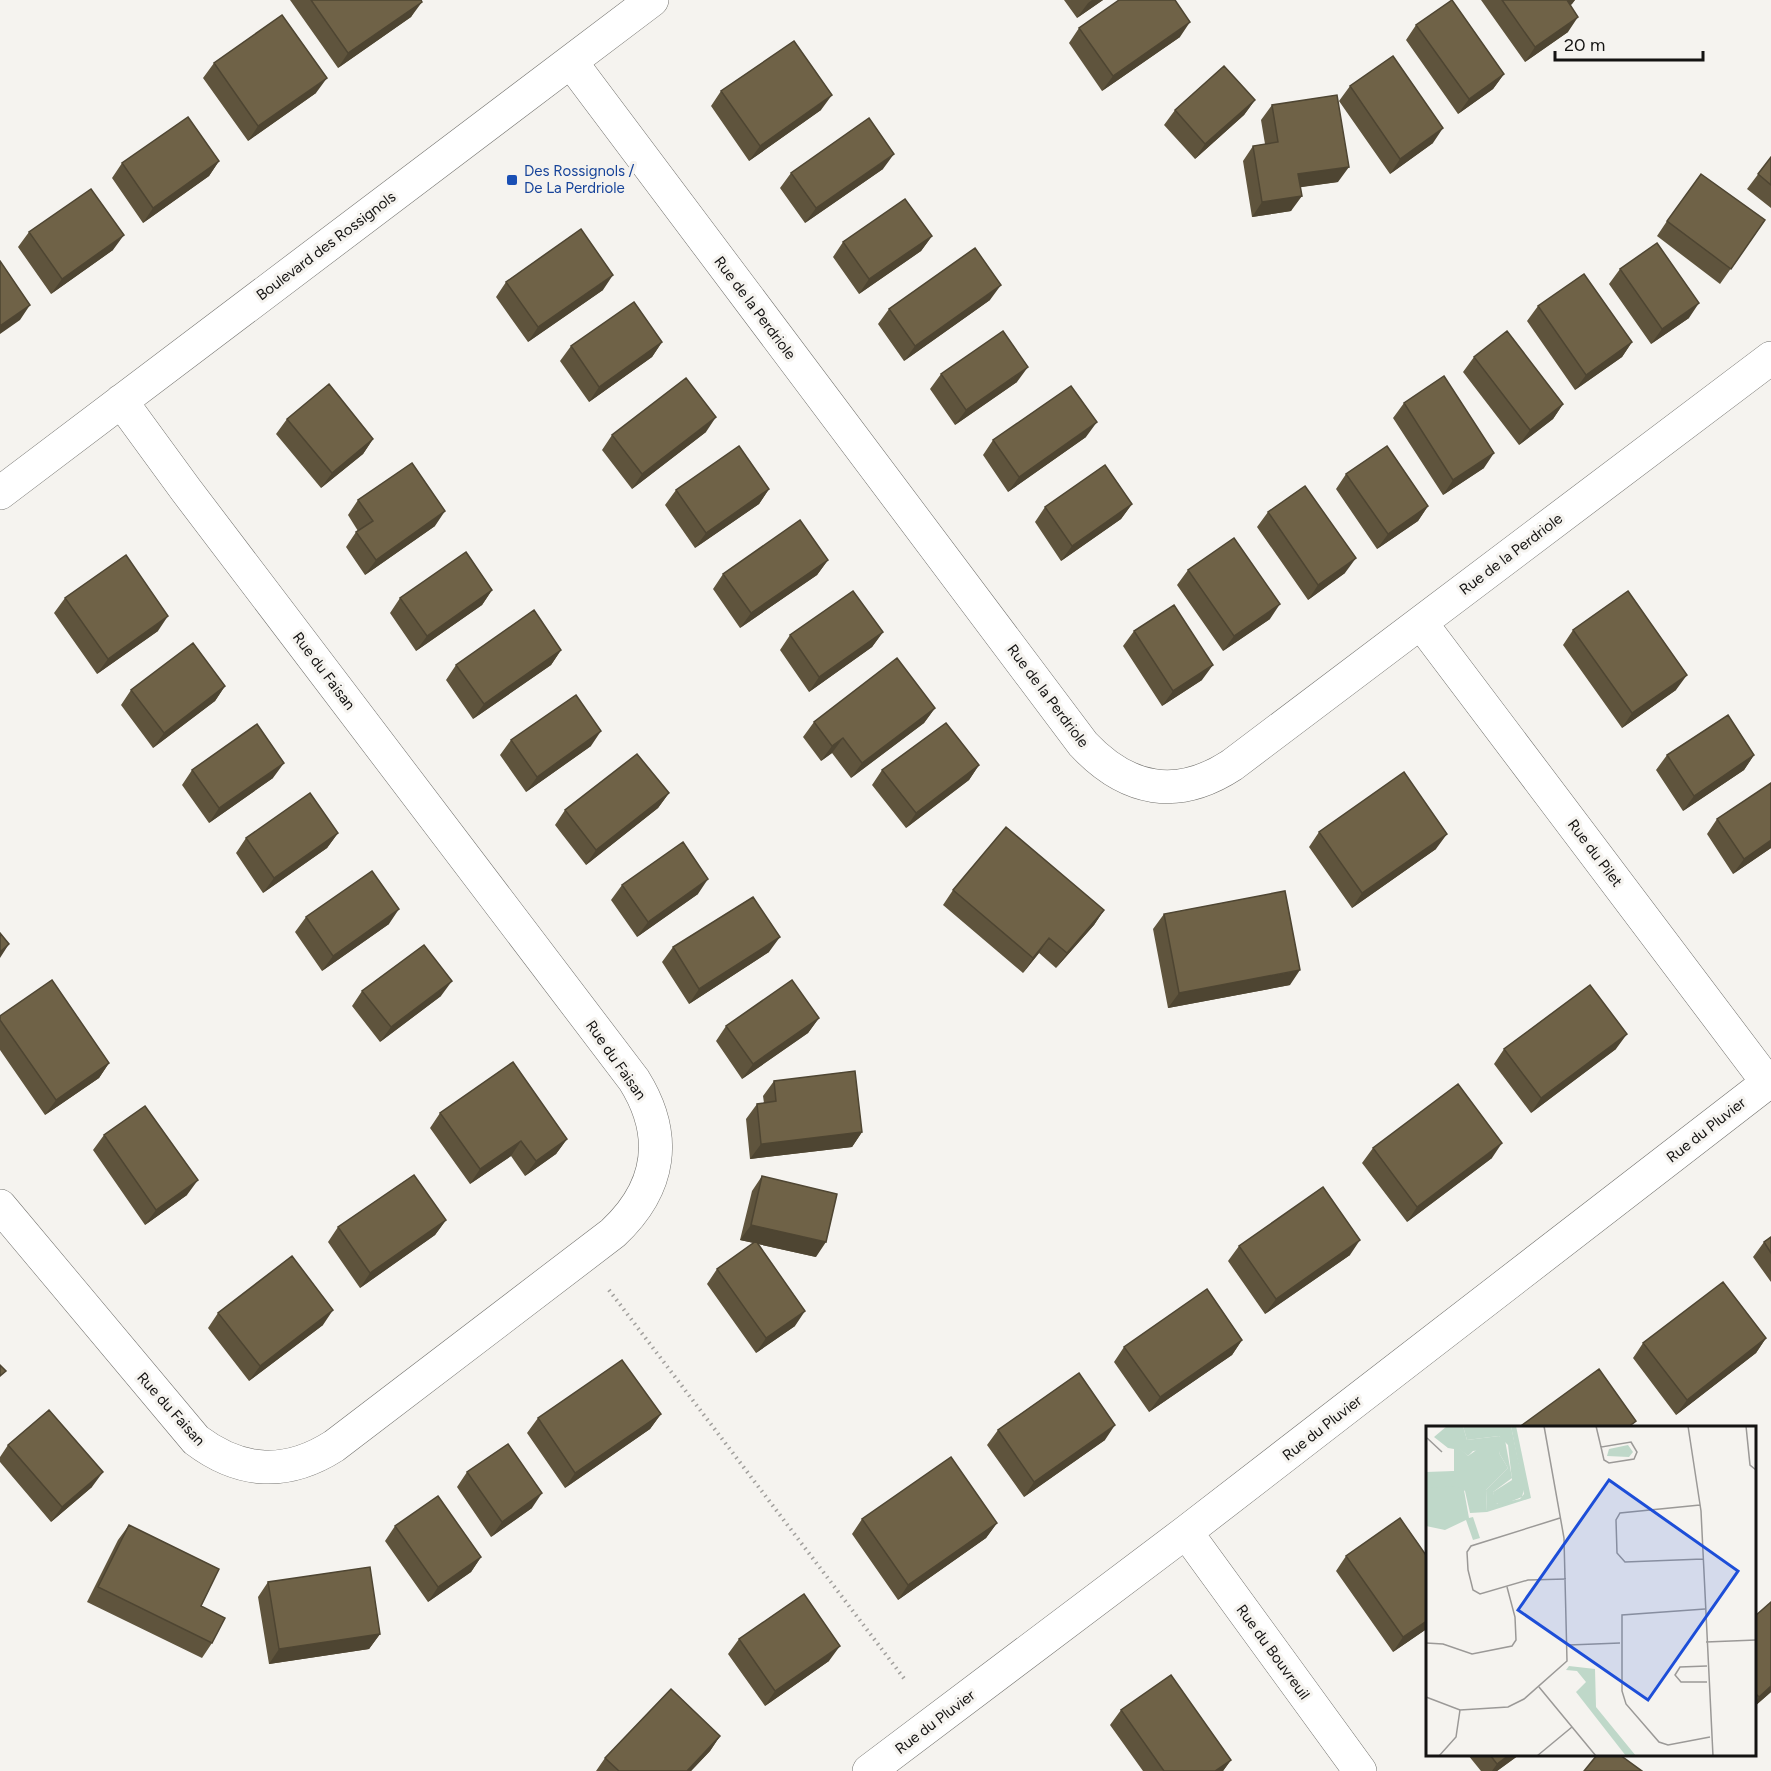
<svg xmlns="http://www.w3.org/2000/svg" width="1771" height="1771" font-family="Figtree,sans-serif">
	<rect width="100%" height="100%" fill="#f5f3ef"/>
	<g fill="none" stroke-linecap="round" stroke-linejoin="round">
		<defs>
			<path id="minor" d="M571,62L1083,744C1127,791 1177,801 1232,765L1771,358
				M0,493L652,0
				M1421,623L1768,1083
				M0,1206L196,1440C241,1474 287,1476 334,1446L613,1233C661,1188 669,1136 634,1080L186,490L121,401
				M1186,1532L1360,1771
				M869,1771L1186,1532L1771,1080"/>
		</defs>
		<use href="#minor" stroke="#72716d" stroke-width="34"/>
		<path stroke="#a19f9c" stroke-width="4" stroke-dasharray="1.5 4.5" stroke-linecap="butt" d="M609,1290L906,1681"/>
		<use href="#minor" stroke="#fff" stroke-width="33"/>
	</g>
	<path fill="#5f543d" d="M290,0H421L411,17L338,68Z
		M1064,0H1103L1077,18Z
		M1481,0H1575L1570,6L1568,32L1525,62Z
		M1416,25L1504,74L1493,89L1458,114L1406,40Z
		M1079,28L1180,37L1102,91L1069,43Z
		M214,63L316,93L248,141L203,78Z
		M1350,86L1433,143L1390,174L1339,101Z
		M721,91L821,110L749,161L711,106Z
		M1255,100L1244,115L1195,159L1164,125L1175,110Z
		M1272,105L1338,182L1300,187L1291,211L1252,217L1243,161L1253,146L1265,144L1261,120Z
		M1771,157V208L1747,189Z
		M219,161L209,176L143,223L112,178L122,163Z
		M883,169L805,223L780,188L791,173Z
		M1765,220L1720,284L1657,236L1667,221Z
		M29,232L113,250L51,294L18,247Z
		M932,236L921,251L859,294L833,257L843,242Z
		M1620,269L1689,318L1651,344L1609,284Z
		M506,282L603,290L528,342L496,297Z
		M990,300L904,361L878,324L889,309Z
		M1538,306L1632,342L1622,357L1575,390L1527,321Z
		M662,342L652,357L589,402L560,361L571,346Z
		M1474,357L1563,404L1553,419L1519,445L1463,372Z
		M941,374L1017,382L955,425L930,389Z
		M1404,403L1484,468L1443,495L1393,418Z
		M287,419L373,439L363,454L321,488L276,434Z
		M706,432L632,489L602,450L612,435Z
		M1086,437L1008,492L983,455L993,440Z
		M1346,474L1428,506L1418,521L1377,549L1336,489Z
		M769,489L759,504L695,548L665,505L676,490Z
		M358,500L435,526L365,575L346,547L356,532L358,531L348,515Z
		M1132,504L1121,519L1061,561L1035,522L1045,507Z
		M1268,512L1345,573L1308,600L1257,527Z
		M828,560L817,575L740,628L713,589L723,574Z
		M1188,570L1270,619L1223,651L1177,585Z
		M492,590L482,605L416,651L390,613L400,598Z
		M65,598L158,631L97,674L54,613Z
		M1573,630L1676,690L1622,728L1563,645Z
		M1134,631L1202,680L1162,706L1123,646Z
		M883,632L872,647L809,692L780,650L790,635Z
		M561,650L551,665L473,719L446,680L456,665Z
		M225,686L215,701L153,748L121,705L131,690Z
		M935,708L924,723L851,778L832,753L821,761L803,737L814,722Z
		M511,740L591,746L526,792L500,755Z
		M1667,755H1754L1744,770L1683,811L1656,770Z
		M979,765L969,780L906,828L872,785L882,770Z
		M192,770L273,778L209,823L182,785Z
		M669,793L658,808L586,865L555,825L565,810Z
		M1717,819L1771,848L1733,874L1707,834Z
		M1319,832L1436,849L1352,908L1309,847Z
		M338,833L327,848L263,893L236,853L246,838Z
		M622,885L698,894L637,937L611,900Z
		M953,890L1104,910L1094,925L1056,968L1039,953L1023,973L943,905Z
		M1164,914L1290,985L1168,1008L1153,929Z
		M306,917L389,924L322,971L295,932Z
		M673,947L769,952L689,1004L662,962Z
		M362,991L441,996L380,1042L352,1006Z
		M0,1016L109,1063L99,1078L45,1115L0,1050Z
		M819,1018L808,1033L742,1079L716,1041L726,1026Z
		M1504,1049H1616L1531,1113L1494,1064Z
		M774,1081L862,1132L852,1147L750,1159L746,1119L757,1104L764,1103L763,1096Z
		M440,1113L567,1139L556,1154L525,1176L511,1156L470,1184L430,1128Z
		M104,1135L187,1195L145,1225L93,1150Z
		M1373,1148L1492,1158L1407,1222L1362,1163Z
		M762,1176L816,1257L758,1244L795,1326L756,1353L707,1284L717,1269L754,1243L740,1240L752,1191Z
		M446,1220L435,1235L360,1288L328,1242L338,1227Z
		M1771,1237V1282L1753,1257L1764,1242Z
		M1239,1246L1350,1255L1265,1314L1228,1261Z
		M218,1313L323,1325L249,1381L208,1328Z
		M1766,1338L1756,1353L1676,1415L1633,1358L1643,1343Z
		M1242,1340L1232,1355L1149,1412L1114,1362L1124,1347Z
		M661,1414L650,1429L565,1488L527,1433L538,1418Z
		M998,1430L1105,1440L1024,1497L987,1445Z
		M8,1445L92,1487L51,1522L0,1462V1457Z
		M467,1472L532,1508L491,1537L457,1487Z
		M862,1519L997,1523L986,1538L898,1600L852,1534Z
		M129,1525L201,1606L212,1643L202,1658L87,1602L118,1540Z
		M395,1526L481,1557L471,1572L428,1602L385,1541Z
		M1346,1556L1428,1558V1628L1393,1652L1336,1571Z
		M268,1582L380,1634L369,1649L269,1664L258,1597Z
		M1755,1616L1771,1692L1755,1706Z
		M739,1639L829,1661L765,1706L728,1654Z
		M1121,1710L1231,1760L1223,1771H1143L1110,1725Z
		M720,1736L710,1751L691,1771H596L605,1758Z
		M1468,1755H1519L1497,1771H1481Z"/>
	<path fill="#4e4532" d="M1092,0H1103L1077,18L1088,3Z
		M1567,0H1575L1572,4L1556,15Z
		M422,2L411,17L338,68L348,53Z
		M1578,17L1568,32L1525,62L1535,47Z
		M1190,22L1180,37L1102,91L1113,76Z
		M1504,74L1493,89L1458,114L1469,99Z
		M327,78L316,93L248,141L258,126Z
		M832,95L821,110L749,161L760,146Z
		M1255,100L1244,115L1195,159L1205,144Z
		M1443,128L1433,143L1390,174L1400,159Z
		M894,154L883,169L805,223L816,208Z
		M219,161L209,176L143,223L153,208Z
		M1349,167L1338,182L1288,189L1298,174Z
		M1302,196L1291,211L1252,217L1262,202Z
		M124,235L113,250L51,294L62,279Z
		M932,236L921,251L859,294L869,279Z
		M613,275L603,290L528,342L538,327Z
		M1001,285L990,300L904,361L915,346Z
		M1699,303L1689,318L1651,344L1662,329Z
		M30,305L20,320L0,334V326Z
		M662,342L652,357L589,402L599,387Z
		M1632,342L1622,357L1575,390L1586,375Z
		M1028,367L1017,382L955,425L966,410Z
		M1563,404L1553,419L1519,445L1530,430Z
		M716,417L706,432L632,489L642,474Z
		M1097,422L1086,437L1008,492L1019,477Z
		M373,439L363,454L321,488L332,473Z
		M1494,453L1484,468L1443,495L1453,480Z
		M769,489L759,504L695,548L706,533Z
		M1132,504L1121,519L1061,561L1072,546Z
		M1428,506L1418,521L1377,549L1388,534Z
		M445,511L435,526L365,575L376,560Z
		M1356,558L1345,573L1308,600L1318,585Z
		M828,560L817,575L740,628L751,613Z
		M492,590L482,605L416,651L427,636Z
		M1280,604L1270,619L1223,651L1234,636Z
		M168,616L158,631L97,674L108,659Z
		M883,632L872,647L809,692L819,677Z
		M561,650L551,665L473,719L484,704Z
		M1213,665L1202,680L1162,706L1173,691Z
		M1687,675L1676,690L1622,728L1632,713Z
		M225,686L215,701L153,748L164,733Z
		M935,708L924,723L851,778L862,763Z
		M601,731L591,746L526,792L537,777Z
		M843,738L832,753L821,761L832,746Z
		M1754,755L1744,770L1683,811L1694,796Z
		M284,763L273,778L209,823L219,808Z
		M979,765L969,780L906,828L916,813Z
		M669,793L658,808L586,865L596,850Z
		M338,833L327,848L263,893L274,878Z
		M1447,834L1436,849L1352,908L1362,893Z
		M1771,840V848L1733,874L1744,859Z
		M708,879L698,894L637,937L648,922Z
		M399,909L389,924L322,971L333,956Z
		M1104,910L1094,925L1056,968L1067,953Z
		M780,937L769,952L689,1004L699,989Z
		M1049,938L1039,953L1023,973L1033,958Z
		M9,944L0,958V952Z
		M1300,970L1290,985L1168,1008L1179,993Z
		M452,981L441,996L380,1042L391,1027Z
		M819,1018L808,1033L742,1079L753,1064Z
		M1627,1034L1616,1049L1531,1113L1541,1098Z
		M109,1063L99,1078L45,1115L56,1100Z
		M862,1132L852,1147L750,1159L761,1144Z
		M567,1139L556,1154L525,1176L536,1161Z
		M521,1141L511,1156L470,1184L480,1169Z
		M1502,1143L1492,1158L1407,1222L1417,1207Z
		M198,1180L187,1195L145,1225L156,1210Z
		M446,1220L435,1235L360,1288L370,1273Z
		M751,1225L826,1242L816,1257L740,1240Z
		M1360,1240L1350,1255L1265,1314L1276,1299Z
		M333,1310L323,1325L249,1381L260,1366Z
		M805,1311L795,1326L756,1353L766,1338Z
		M1766,1338L1756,1353L1676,1415L1687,1400Z
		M1242,1340L1232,1355L1149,1412L1160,1397Z
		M661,1414L650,1429L565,1488L575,1473Z
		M1115,1425L1105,1440L1024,1497L1034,1482Z
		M103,1472L92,1487L51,1522L62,1507Z
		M542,1493L532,1508L491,1537L502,1522Z
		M997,1523L986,1538L898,1600L908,1585Z
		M481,1557L471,1572L428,1602L438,1587Z
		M1428,1620V1628L1393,1652L1403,1637Z
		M380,1634L369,1649L269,1664L279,1649Z
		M840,1646L829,1661L765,1706L775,1691Z
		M1771,1686V1692L1755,1706V1703L1759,1697Z
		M720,1736L710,1751L691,1771H687Z
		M1509,1755H1519L1497,1771H1492L1497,1764Z
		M1231,1760L1223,1771H1215Z"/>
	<path fill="#6f6247" stroke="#4e4532" stroke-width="1.5" d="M311,0H421L422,2L348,53Z
		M1119,0H1175L1190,22L1113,76L1079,28Z
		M1452,0L1504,74L1469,99L1416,25Z
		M1502,0H1567L1578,17L1535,47Z
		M282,15L327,78L258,126L214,63Z
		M794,41L832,95L760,146L721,91Z
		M1393,56L1443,128L1400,159L1350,86Z
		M1224,66L1255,100L1205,144L1175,110Z
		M1337,95L1349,167L1298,174L1302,196L1262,202L1253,146L1278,142L1272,105Z
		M188,117L219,161L153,208L122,163Z
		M869,118L894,154L816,208L791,173Z
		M1771,157V185L1758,174Z
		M1701,174L1765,220L1731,269L1667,221Z
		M91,189L124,235L62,279L29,232Z
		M905,199L932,236L869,279L843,242Z
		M581,229L613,275L538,327L506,282Z
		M1657,243L1699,303L1662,329L1620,269Z
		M975,248L1001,285L915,346L889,309Z
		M0,261L30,305L0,326Z
		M1584,274L1632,342L1586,375L1538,306Z
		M634,302L662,342L599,387L571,346Z
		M1003,331L1028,367L966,410L941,374Z
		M1507,331L1563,404L1530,430L1474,357Z
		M1444,376L1494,453L1453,480L1404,403Z
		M686,378L716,417L642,474L612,435Z
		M329,384L373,439L332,473L287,419Z
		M1071,386L1097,422L1019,477L993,440Z
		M739,446L769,489L706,533L676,490Z
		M1387,446L1428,506L1388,534L1346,474Z
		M412,463L445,511L376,560L356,532L373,521L358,500Z
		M1105,465L1132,504L1072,546L1045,507Z
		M1305,486L1356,558L1318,585L1268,512Z
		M800,520L828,560L751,613L723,574Z
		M1234,538L1280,604L1234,636L1188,570Z
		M466,552L492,590L427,636L400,598Z
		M126,555L168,616L108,659L65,598Z
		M853,591L883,632L819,677L790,635Z
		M1628,591L1687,675L1632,713L1573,630Z
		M1174,605L1213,665L1173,691L1134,631Z
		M534,610L561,650L484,704L456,665Z
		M193,643L225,686L164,733L131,690Z
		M897,658L935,708L862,763L843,738L832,746L814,722Z
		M576,695L601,731L537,777L511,740Z
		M1728,715L1754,755L1694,796L1667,755Z
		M946,723L979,765L916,813L882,770Z
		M257,724L284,763L219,808L192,770Z
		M637,754L669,793L596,850L565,810Z
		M1404,772L1447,834L1362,893L1319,832Z
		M1771,783V840L1744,859L1717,819Z
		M310,793L338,833L274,878L246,838Z
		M1006,827L1104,910L1067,953L1049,938L1033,958L953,890Z
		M683,842L708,879L648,922L622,885Z
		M372,871L399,909L333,956L306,917Z
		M1285,891L1300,970L1179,993L1164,914Z
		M753,897L780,937L699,989L673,947Z
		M0,933L9,944L0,952Z
		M424,945L452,981L391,1027L362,991Z
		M52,980L109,1063L56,1100L0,1020V1016Z
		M792,980L819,1018L753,1064L726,1026Z
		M1590,985L1627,1034L1541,1098L1504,1049Z
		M513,1062L567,1139L536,1161L521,1141L480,1169L440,1113Z
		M855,1071L862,1132L761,1144L757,1104L776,1101L774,1081Z
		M1458,1084L1502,1143L1417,1207L1373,1148Z
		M145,1106L198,1180L156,1210L104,1135Z
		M414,1175L446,1220L370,1273L338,1227Z
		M762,1176L837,1194L826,1242L751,1225Z
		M1323,1187L1360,1240L1276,1299L1239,1246Z
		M1771,1237V1253L1764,1242Z
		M756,1241L805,1311L766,1338L717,1269Z
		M292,1256L333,1310L260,1366L218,1313Z
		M1723,1282L1766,1338L1687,1400L1643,1343Z
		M1207,1289L1242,1340L1160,1397L1124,1347Z
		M622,1360L661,1414L575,1473L538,1418Z
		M0,1365L6,1371L0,1376Z
		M1599,1369L1636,1421L1627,1428H1518Z
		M1079,1373L1115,1425L1034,1482L998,1430Z
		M49,1410L103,1472L62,1507L8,1445Z
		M508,1444L542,1493L502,1522L467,1472Z
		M951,1457L997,1523L908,1585L862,1519Z
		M438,1496L481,1557L438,1587L395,1526Z
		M1400,1518L1428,1558V1620L1403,1637L1346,1556Z
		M129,1525L219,1569L201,1606L225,1618L212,1643L98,1587Z
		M370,1567L380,1634L279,1649L268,1582Z
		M804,1594L840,1646L775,1691L739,1639Z
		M1771,1602V1686L1759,1697L1755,1693V1616Z
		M1171,1675L1231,1760L1215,1771H1164L1121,1710Z
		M671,1689L720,1736L687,1771H619L605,1758Z
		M1490,1755H1509L1497,1764Z
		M1597,1755H1620L1642,1771H1584Z"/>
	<rect fill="#1a4fb4" stroke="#f5f3ef" stroke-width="2" x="506" y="174" width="12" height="12" rx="3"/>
	<g text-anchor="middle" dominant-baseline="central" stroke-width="6" stroke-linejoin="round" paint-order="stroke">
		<g font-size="15" fill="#164399" stroke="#f5f3ef" text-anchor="start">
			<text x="524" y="171">Des Rossignols /<tspan x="524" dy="17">De La Perdriole</tspan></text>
		</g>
		<g font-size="15" fill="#141312" stroke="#f5f3ef">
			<text transform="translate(326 246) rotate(-37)">Boulevard des Rossignols</text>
			<text transform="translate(755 308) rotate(53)">Rue de la Perdriole</text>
			<text transform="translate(1511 554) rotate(-37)">Rue de la Perdriole</text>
			<text transform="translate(324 671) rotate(53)">Rue du Faisan</text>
			<text transform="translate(1048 696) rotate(53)">Rue de la Perdriole</text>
			<text transform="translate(1595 853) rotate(53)">Rue du Pilet</text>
			<text transform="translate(616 1060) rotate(55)">Rue du Faisan</text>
			<text transform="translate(1706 1130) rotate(-38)">Rue du Pluvier</text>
			<text transform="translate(171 1409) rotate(48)">Rue du Faisan</text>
			<text transform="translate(1322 1428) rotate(-38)">Rue du Pluvier</text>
			<text transform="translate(1273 1652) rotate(54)">Rue du Bouvreuil</text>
			<text transform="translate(935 1722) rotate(-37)">Rue du Pluvier</text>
		</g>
	</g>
	<g transform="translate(1426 1426)">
		<rect width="330" height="330" fill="#f5f3ef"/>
		<path d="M21,0H37L41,14L73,10L79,14L86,52L67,66L71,78L94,73L98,68L85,0H90L105,72L61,86L60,64L82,42L73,27L75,22L47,25L42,30L30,20L43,92L47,91L54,112L47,114L40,94L19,104L0,100V46L28,45V23L22,22L8,11ZM202,19L207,26L203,31L181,30L183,23ZM143,240L169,243L170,281L210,330H200L150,266L160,256L151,245L140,244Z" fill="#bfd8c9"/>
		<path d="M23,1L28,17L42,30L59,18H73L76,22L73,27L82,42L60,64L61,86L44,87L39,65L31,60L0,62L9,49L28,45V22L11,11Z" fill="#bfd8c9"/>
		<path d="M37,0H85L98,63L96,71L76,79L69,77L67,66L86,54L82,19L73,10L41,14Z" fill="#bfd8c9"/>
		<path fill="none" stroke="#9b9997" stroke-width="1.5" d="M170,0L175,21M262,0L275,85L287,330M320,0L324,39L330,44M1,12L16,26M205,16L211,26L208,33L183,37L178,34L175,21ZM274,79L194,87L190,94L191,127L199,136L277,133M134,92L45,120L41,126L42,144L47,164L54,168L102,154L140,153M330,96V137M279,183L196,189V265L200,278L233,316L242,319L284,311M280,216L330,214M0,217L17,218L46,228L86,220L90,214L89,191L81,161M143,219L194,217M281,240L254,241L249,249L255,256H281M113,261L170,330M0,271L34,284L82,281L98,273L141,235L138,112L118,0M13,330L30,311L34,284M111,330L146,301"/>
		<path fill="#1d4ed8" fill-opacity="0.15" stroke="#1d4ed8" stroke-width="3" d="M183,54L312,145L222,274L92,184Z"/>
		<rect width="330" height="330" fill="none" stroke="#141312" stroke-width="3"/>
	</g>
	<path d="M1555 51v9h148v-9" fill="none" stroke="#141312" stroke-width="3"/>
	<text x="1564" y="51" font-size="18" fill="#141312" stroke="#f5f3ef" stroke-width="4.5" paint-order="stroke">20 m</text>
</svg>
